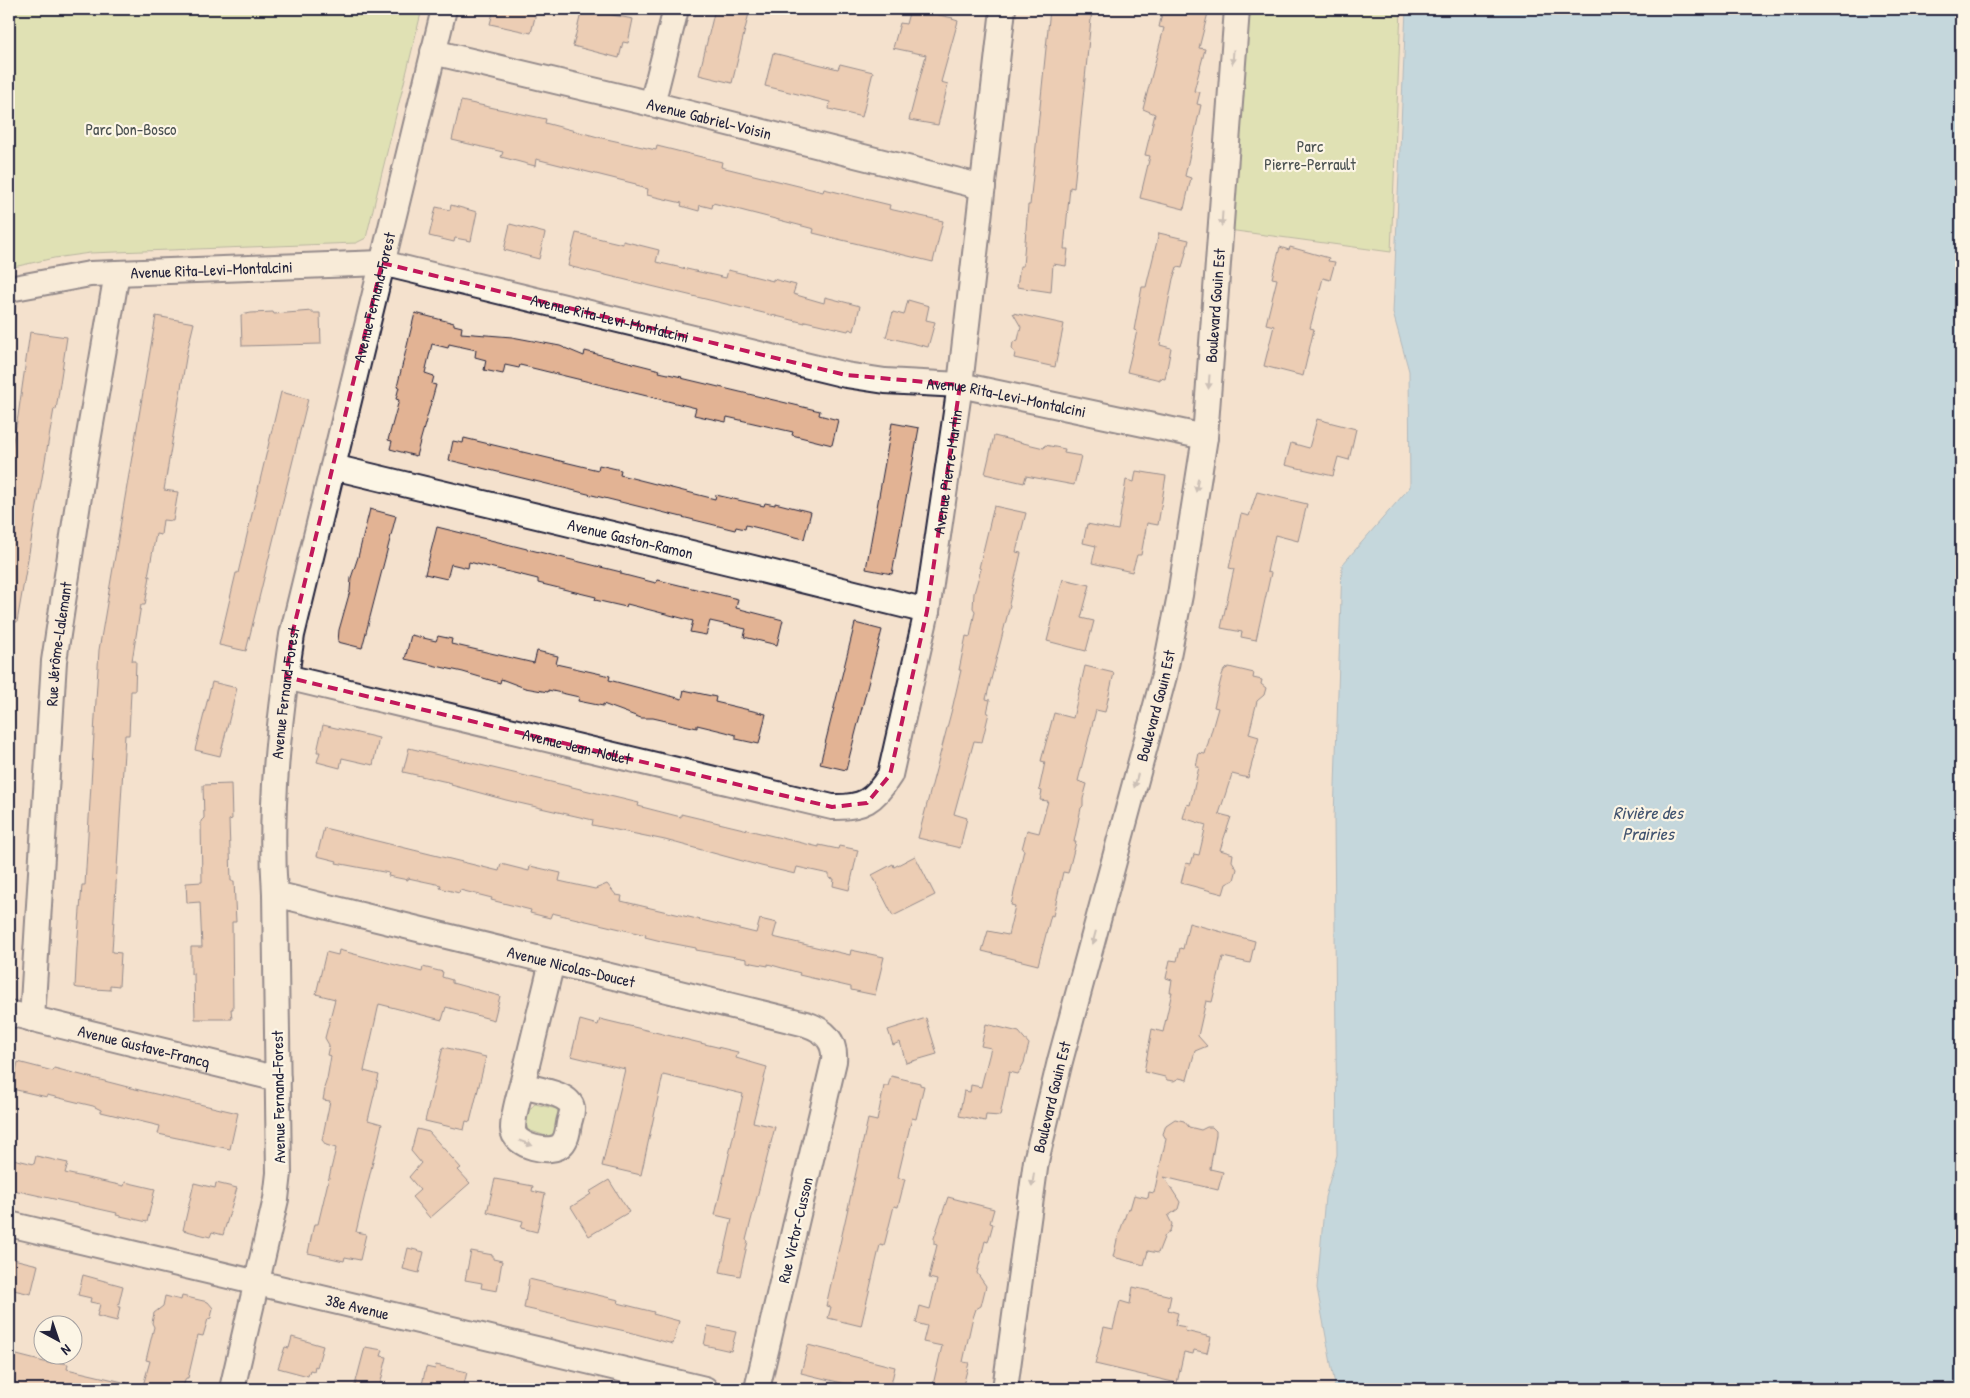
<svg xmlns="http://www.w3.org/2000/svg" width="1970" height="1398" font-family="'Patrick Hand',sans-serif">
	<rect width="100%" height="100%" fill="#f4e1cd"/>
	<filter id="ink" filterUnits="userSpaceOnUse"><feTurbulence type="fractalNoise" baseFrequency=".02" numOctaves="2"/><feDisplacementMap in="SourceGraphic" scale="10" xChannelSelector="R" yChannelSelector="G"/><feConvolveMatrix kernelMatrix="1 2 1 2 8 2 1 2 1" color-interpolation-filters="sRGB"/></filter>
	<g filter="url(#ink)">
		<path fill="#c7e096" stroke="#748168" d="M9,9H422L366,238L356,243L90,253L54,258L9,268Z
			M1236,9H1401L1391,252L1221,229Z
			M535,1104L557,1109L559,1116L555,1131L552,1135L546,1136L528,1130C524,1121 528,1109 535,1104Z"/>
		<path fill="#8dcaed" stroke="#6287a6" d="M1406,9H1961V1389H1333L1335,1385L1317,1288L1325,1197L1337,1155L1334,818L1342,565L1410,487L1409,371L1393,313Z"/>
		<path fill="#e2b394" stroke="#22223b" d="M494,9H537L531,33L490,24Z
			M582,9L633,19L628,43L623,42L619,58L573,46Z
			M715,9H750L732,83L699,75Z
			M910,9L953,18L952,19L958,21L941,82L948,84L938,125L909,120L926,55L893,48L900,23L906,24Z
			M1050,9H1092L1074,188L1070,187L1064,249H1068L1066,266L1053,264L1051,292L1017,287L1020,266H1023L1028,205H1030Z
			M1163,9H1209L1199,48L1205,49L1194,91L1200,92L1197,104L1201,105L1185,176L1191,178L1184,209L1140,198L1150,156L1145,155L1155,114L1143,109L1164,28L1159,27Z
			M773,53L838,69L840,64L873,72L862,117L829,109L830,102L765,86Z
			M461,101L546,119L545,123L602,138L656,150L657,146L722,162L721,167L823,192L824,189L890,205L889,209L943,221L933,262L813,233L814,229L713,203L712,208L700,205L699,211L681,206L682,203L647,195L648,189L636,186V184L536,159L535,166L501,157L503,152L452,140Z
			M451,205L477,212L471,241L455,238L454,242L429,236L436,207L450,210Z
			M510,224L545,233L539,259L504,250Z
			M576,233L623,244V241L659,250L656,262L726,278L728,270L773,281V279L796,285L793,294L824,303L825,297L860,306L854,331L849,329L848,331L805,321V323L568,266Z
			M1159,233L1189,240L1182,268L1177,267L1173,279L1160,345L1171,348L1165,379L1160,378V380L1127,372L1137,331L1134,330L1142,287H1146Z
			M1280,247L1289,250L1290,247L1329,258L1328,261L1335,262L1330,280L1323,278L1310,328L1314,329L1303,376L1264,366L1274,326L1266,324L1277,279L1272,278Z
			M908,300L929,306L926,320L935,322L928,347L886,337L893,312L904,315Z
			M312,311V313H320L321,344L242,346L241,315L251,313L273,312L274,314Z
			M415,313L454,323V325L462,327L461,333L512,337L560,346L584,356L585,351L660,370L659,372L682,377L681,378L820,411L819,415L838,420L832,445L792,435L793,432L727,417L726,422L694,415L696,408L520,365L519,368L505,365L503,374L484,370L486,360L475,357L476,350L449,344L448,348L432,344L425,373L434,376L432,384L436,385L416,456L390,449L392,441L388,440L399,400L396,399L399,387H397Z
			M1013,313L1064,324L1055,367L1014,358L1015,353L1012,349L1013,342L1018,340L1021,327Z
			M156,316L194,323L187,352L164,490L178,492L173,521L163,520L161,535L156,534L148,576H150L145,605H141L132,661H136L135,691H131L129,735H125L112,952L121,953L119,986L110,985V990L78,988L75,987L77,948L82,885H85L99,650Z
			M30,332L67,337L56,410L54,409L17,622H9V460L18,416Z
			M281,392L308,399L246,651L219,645L236,573H238Z
			M1317,419L1356,429L1349,460L1338,457L1333,476L1285,465L1291,443L1309,448Z
			M892,423L919,428L892,574L866,569Z
			M994,436L1044,448L1045,445L1065,449L1064,453L1081,456L1074,485L1026,476L1024,483L985,474Z
			M464,438L598,470L599,465L621,470L620,475L715,499L716,495L764,506L765,503L775,505V503L811,512L804,539L746,525L745,529L736,527L735,530L449,460L453,441L463,443Z
			M1136,471L1166,476L1158,525L1147,523L1141,555H1137L1132,572L1092,563L1096,546L1083,543L1087,524L1118,530L1126,480L1134,482Z
			M1257,492L1307,504L1298,541L1275,535L1267,572L1271,573L1256,640L1241,637L1242,632L1221,628L1234,569L1229,568L1241,514L1249,516Z
			M994,506L1026,513L1016,552L1021,553L1009,604L1010,605L986,699L990,700L987,713H989L982,742L974,741L954,814L967,818L960,848L918,838L953,705L961,670H959L966,636L970,637L975,611L973,608L974,593L981,569L979,568Z
			M370,509L396,516L362,648L338,642L339,630L350,591L351,578L358,557Z
			M437,527L621,572V574L656,583L658,580L738,599L736,608L783,620L777,645L744,637L746,629L710,621L706,635L690,632L693,621L627,604L626,607L595,600L596,597L538,583V579L469,562L468,568L451,564L447,579L425,574Z
			M1063,579L1090,585L1081,618L1094,621L1086,651L1047,641Z
			M855,623L882,630L846,770L820,764Z
			M411,635L436,641L438,636L452,639L451,644L534,663L537,651L558,656L556,664L610,676L609,680L682,699L684,690L716,697L715,702L766,714L759,744L736,739V735L726,732L697,725V728L653,718H641L603,704V706L578,701L579,697L548,690V692L525,688L501,679L500,683L463,672L405,659Z
			M1085,666L1114,673L1105,712L1096,710L1078,781L1087,784L1083,799V806L1081,808L1074,842H1076L1068,873L1063,872L1053,916L1051,915L1038,965L982,951L988,931L1008,935L1015,906L1011,905L1024,850L1022,849L1027,830L1039,833L1048,801L1040,800L1042,791L1039,790L1045,762L1041,761L1054,713L1073,718Z
			M1229,667L1254,673L1253,678L1262,680L1261,684L1266,688L1264,695L1257,701L1249,734L1259,737L1248,778L1232,774L1219,814L1231,817L1220,850L1233,854L1232,861L1237,869L1234,880L1226,884L1223,894L1181,883L1186,863L1191,864L1194,854L1199,855L1206,825L1183,818L1187,804L1190,805L1199,767H1196L1199,753L1205,754L1218,708L1214,707L1222,675L1224,670Z
			M212,682L237,688L220,756L195,750Z
			M323,725L379,738L373,765L342,758L340,768L317,762L320,752H317Z
			M409,748L639,803L638,806L681,817V814L819,847V845L838,849L839,846L858,850L849,890L833,886L834,879L829,878V874L797,867L795,874L761,866L665,840L592,825L593,820L506,800L451,785L452,783L403,772Z
			M231,784L232,819L229,820L231,881H234L236,922H232L233,1009H231L232,1019H195L194,974H191V947H202L200,902L187,903L186,883L202,882L201,821L204,818L203,785Z
			M324,828L499,871L501,864L529,871L530,866L561,873L559,881L595,889L607,884L616,895L622,896L621,901L756,933L760,919L777,923L773,937L850,955L851,950L884,957L875,995L851,990V987L799,975L800,973L768,964V966L747,962V959L696,950V948L665,942L645,937L646,935L552,913L550,918L530,913L531,910L491,900L492,898L460,890L459,893L440,888L441,885L408,878V880L388,876L389,873L336,863L337,861L317,856Z
			M915,856L935,895L893,916L872,875L893,864L894,867Z
			M1189,923L1255,941L1250,963L1223,957L1212,1002L1206,1001L1198,1036L1207,1046L1195,1051L1187,1080L1179,1078L1174,1081L1167,1080L1165,1077L1144,1072L1152,1029L1163,1032L1172,992H1170L1172,980L1166,978L1170,960L1177,961L1180,948L1183,949Z
			M339,950L422,972L423,967L443,972L442,977L452,980V983L500,996L494,1020L446,1007L442,1020L379,1004L364,1071L379,1075L368,1120L382,1124L356,1232L366,1234L360,1260L345,1257L344,1261L308,1253L314,1224H318L336,1148L326,1145L322,1140L330,1101L323,1100L325,1089L324,1088L327,1079L331,1056L327,1055L329,1045L325,1038L335,999L316,994L326,952L338,955Z
			M926,1018L937,1054L906,1063L900,1042L893,1045L888,1030Z
			M600,1019L738,1052L736,1058L767,1067L753,1122L775,1127L746,1240L748,1241L740,1276L720,1272L732,1219L715,1215L743,1094L663,1075L641,1175L602,1166L625,1069L571,1056L580,1020L598,1025Z
			M986,1024L1019,1032L1029,1044L1024,1063L1018,1074L1009,1072L1000,1116L986,1115L985,1121L959,1116L964,1091L970,1092L971,1085L981,1087L991,1048L981,1046Z
			M443,1047L486,1057L470,1122L466,1121L464,1130L425,1121Z
			M18,1062L53,1071L54,1068L147,1092L238,1113L230,1149L158,1134L160,1126L101,1112V1110L93,1106L47,1095V1097L12,1089Z
			M891,1076L920,1083V1085L924,1086L916,1119L912,1118L899,1172L898,1178L905,1179L898,1207L894,1206L884,1246L880,1245L861,1326L828,1318L831,1307L826,1306L868,1119L877,1121L884,1086H888Z
			M1175,1119L1184,1121L1189,1127L1201,1130L1207,1127H1212L1216,1131V1135L1210,1169L1223,1172L1218,1190L1164,1177L1180,1202L1178,1209L1168,1216L1172,1224L1170,1231L1165,1235L1158,1253L1148,1251L1144,1265L1113,1257L1117,1240L1128,1208L1130,1209L1134,1195L1148,1198L1149,1192L1154,1193L1166,1139L1163,1134L1166,1125Z
			M417,1129L429,1132L461,1168L458,1170L470,1183L430,1218L412,1197L420,1190L409,1177L421,1163L411,1151Z
			M36,1156L68,1163L65,1173L124,1186L125,1182L155,1189L147,1222L116,1215L117,1213L9,1189V1158L34,1164Z
			M495,1179L533,1186L532,1191L545,1194L537,1232L521,1228L523,1221L487,1212Z
			M609,1180L629,1212L589,1236L571,1207L591,1194L589,1192Z
			M194,1183L215,1188L216,1183L237,1188L223,1235L212,1232L210,1237L183,1230Z
			M948,1197L994,1209L990,1223L993,1224L988,1242L985,1241L977,1273L986,1286L981,1306L976,1309L972,1321L963,1362L969,1363L962,1389H932L942,1346L923,1342L927,1326L916,1323L920,1306L930,1309L937,1280L929,1278L937,1245L934,1244V1238Z
			M408,1248L424,1252L419,1273L403,1269Z
			M471,1251L493,1255V1259L502,1261L497,1291L481,1288L482,1283L465,1280Z
			M9,1258L38,1265L31,1294L9,1289Z
			M83,1275L123,1286L118,1307H120L117,1321L97,1316L100,1304L90,1302L91,1298L78,1295Z
			M529,1279L619,1300L618,1303L654,1312L653,1314L679,1321L673,1344L625,1331L524,1308Z
			M1133,1287L1171,1296L1168,1310L1178,1313L1175,1325L1186,1327L1185,1331L1211,1337L1207,1353L1194,1350L1193,1354L1184,1352L1177,1383L1095,1364L1104,1327L1113,1329L1120,1301L1130,1304Z
			M165,1296L181,1300L182,1296L208,1302L213,1308L211,1318L208,1319L203,1336L198,1335L188,1378H186L182,1389H142L150,1361L146,1360L154,1327L152,1323L154,1313L163,1306Z
			M708,1326L736,1332L731,1351L704,1345Z
			M292,1337L323,1346L317,1367L315,1366L314,1371L310,1370L308,1376L278,1368L285,1347L289,1348Z
			M808,1345L895,1367L890,1389H857L858,1387L801,1373Z
			M365,1347L383,1350L381,1356L387,1357L379,1389H354Z
			M9,1353L52,1364V1361L68,1364L67,1369L127,1383L126,1389H9Z
			M436,1365L467,1372L463,1389H421L426,1367L435,1369Z"/>
		<g fill="none" stroke-linecap="round" stroke-linejoin="round">
			<defs>
				<g id="minor">
					<path id="s1" d="M433,52L652,104L983,187"/>
					<path d="M652,104L676,9"/>
					<path id="s2" d="M9,289L90,274L382,263L846,375L885,381L960,385L1205,437"/>
					<path id="s3" d="M333,467L741,565L927,611"/>
					<path id="s4" d="M286,677L832,807C863,808 874,801 890,775L927,611L960,385L1003,9"/>
					<path id="s5" d="M275,894L806,1024C824,1030 836,1041 834,1061L757,1389"/>
					<path id="s6" d="M9,1013L278,1079"/>
					<path id="s7" d="M32,1019L54,661L83,470L117,273"/>
					<path d="M522,1085C534,1089 570,1093 572,1108C573,1112 570,1118 569,1123C568,1130 567,1139 562,1144C552,1156 513,1146 513,1129C513,1112 520,1093 524,1077C533,1039 543,1000 552,962"/>
					<path id="s8" d="M9,1224L705,1389"/>
					<path id="s9" d="M232,1389L276,1199L279,1173L275,894C269,807 279,721 292,635L444,9"/>
					<path id="s10" d="M1005,1389L1036,1161L1060,1061L1164,676L1180,595L1205,437L1237,9"/>
				</g>
			</defs>
			<use href="#minor" stroke="#22223b" stroke-width="28"/>
			<use href="#minor" stroke="#fcf5e5" stroke-width="24"/>
		</g>
		<defs><path id="oneway-solid" d="M-6-.8H1V-3.2L6.5 0L1 3.2V.8H-6Z" transform="scale(1.25)"/></defs>
		<g fill="#9a9698">
			<use href="#oneway-solid" transform="translate(1233 57) rotate(94)"/>
			<use href="#oneway-solid" transform="translate(1222 219) rotate(94)"/>
			<use href="#oneway-solid" transform="translate(1209 382) rotate(94)"/>
			<use href="#oneway-solid" transform="translate(1197 485) rotate(99)"/>
			<use href="#oneway-solid" transform="translate(1136 781) rotate(105)"/>
			<use href="#oneway-solid" transform="translate(1094 938) rotate(105)"/>
			<use href="#oneway-solid" transform="translate(526 1143) rotate(21)"/>
			<use href="#oneway-solid" transform="translate(1033 1180) rotate(98)"/>
		</g>
	</g>
	<path d="M0 0H1970V1398H0ZM382,263L846,375L960,385L927,611L890,775L867,803L832,807L286,677L292,635Z" fill="#f4e1cd" fill-opacity=".55" fill-rule="evenodd"/>
	<path fill="none" stroke="#c2185b" stroke-width="4" stroke-dasharray="10 6" stroke-linejoin="round" d="M382,263L846,375L960,385L927,611L890,775L867,803L832,807L286,677L292,635Z"/>
	<g text-anchor="middle" dominant-baseline="central" stroke-width="4.5" stroke-linejoin="round" paint-order="stroke">
		<g font-size="16" fill="#22223b" stroke="#fcf5e5">
			<text stroke="none"><textPath href="#s1" startOffset="284">Avenue Gabriel-Voisin</textPath></text>
			<text stroke="none"><textPath href="#s2" startOffset="204">Avenue Rita-Levi-Montalcini</textPath></text>
			<text stroke="none"><textPath href="#s9" startOffset="1108">Avenue Fernand-Forest</textPath></text>
			<text stroke="none"><textPath href="#s10" startOffset="1106">Boulevard Gouin Est</textPath></text>
			<text stroke="none"><textPath href="#s2" startOffset="609">Avenue Rita-Levi-Montalcini</textPath></text>
			<text stroke="none"><textPath href="#s2" startOffset="1014">Avenue Rita-Levi-Montalcini</textPath></text>
			<text stroke="none"><textPath href="#s4" startOffset="941">Avenue Pierre-Martin</textPath></text>
			<text stroke="none"><textPath href="#s3" startOffset="306">Avenue Gaston-Ramon</textPath></text>
			<text stroke="none"><textPath href="#s7" startOffset="376">Rue Jérôme-Lalemant</textPath></text>
			<text stroke="none"><textPath href="#s9" startOffset="702">Avenue Fernand-Forest</textPath></text>
			<text stroke="none"><textPath href="#s10" startOffset="701">Boulevard Gouin Est</textPath></text>
			<text stroke="none"><textPath href="#s4" startOffset="299">Avenue Jean-Nollet</textPath></text>
			<text stroke="none"><textPath href="#s5" startOffset="305">Avenue Nicolas-Doucet</textPath></text>
			<text stroke="none"><textPath href="#s6" startOffset="139">Avenue Gustave-Francq</textPath></text>
			<text stroke="none"><textPath href="#s10" startOffset="296">Boulevard Gouin Est</textPath></text>
			<text transform="translate(278 1097) rotate(-91)">Avenue Fernand-Forest</text>
			<text transform="translate(795 1230) rotate(-77)">Rue Victor-Cusson</text>
			<text stroke="none"><textPath href="#s8" startOffset="358">38e Avenue</textPath></text>
		</g>
		<g font-size="16" fill="#4b5252" stroke="#fcf5e5">
			<text x="131" y="129">Parc Don-Bosco</text>
			<text x="1310" y="146">Parc<tspan x="1310" dy="18">Pierre-Perrault</tspan></text>
		</g>
		<g font-size="18" font-style="italic" fill="#425470" stroke="#fcf5e5">
			<text x="1648" y="812">Rivière des<tspan x="1648" dy="21">Prairies</tspan></text>
		</g>
	</g>
	<rect width="1970" height="1398" fill="none" stroke="#fcf5e5" stroke-width="30"/>
	<rect x="15" y="15" width="1940" height="1368" fill="none" stroke="#22223b" stroke-width="2" filter="url(#ink)"/>
	<g transform="translate(58 1340) rotate(140)"><circle r="24" fill="#fcf5e5" stroke="#a5a1a1"/>
	<path d="M0-4L9 19L0 12L-9 19Z" fill="#22223b"/>
	<text y="-8" font-size="14" font-weight="bold" text-anchor="middle" fill="#22223b">N</text>
	</g>
</svg>
